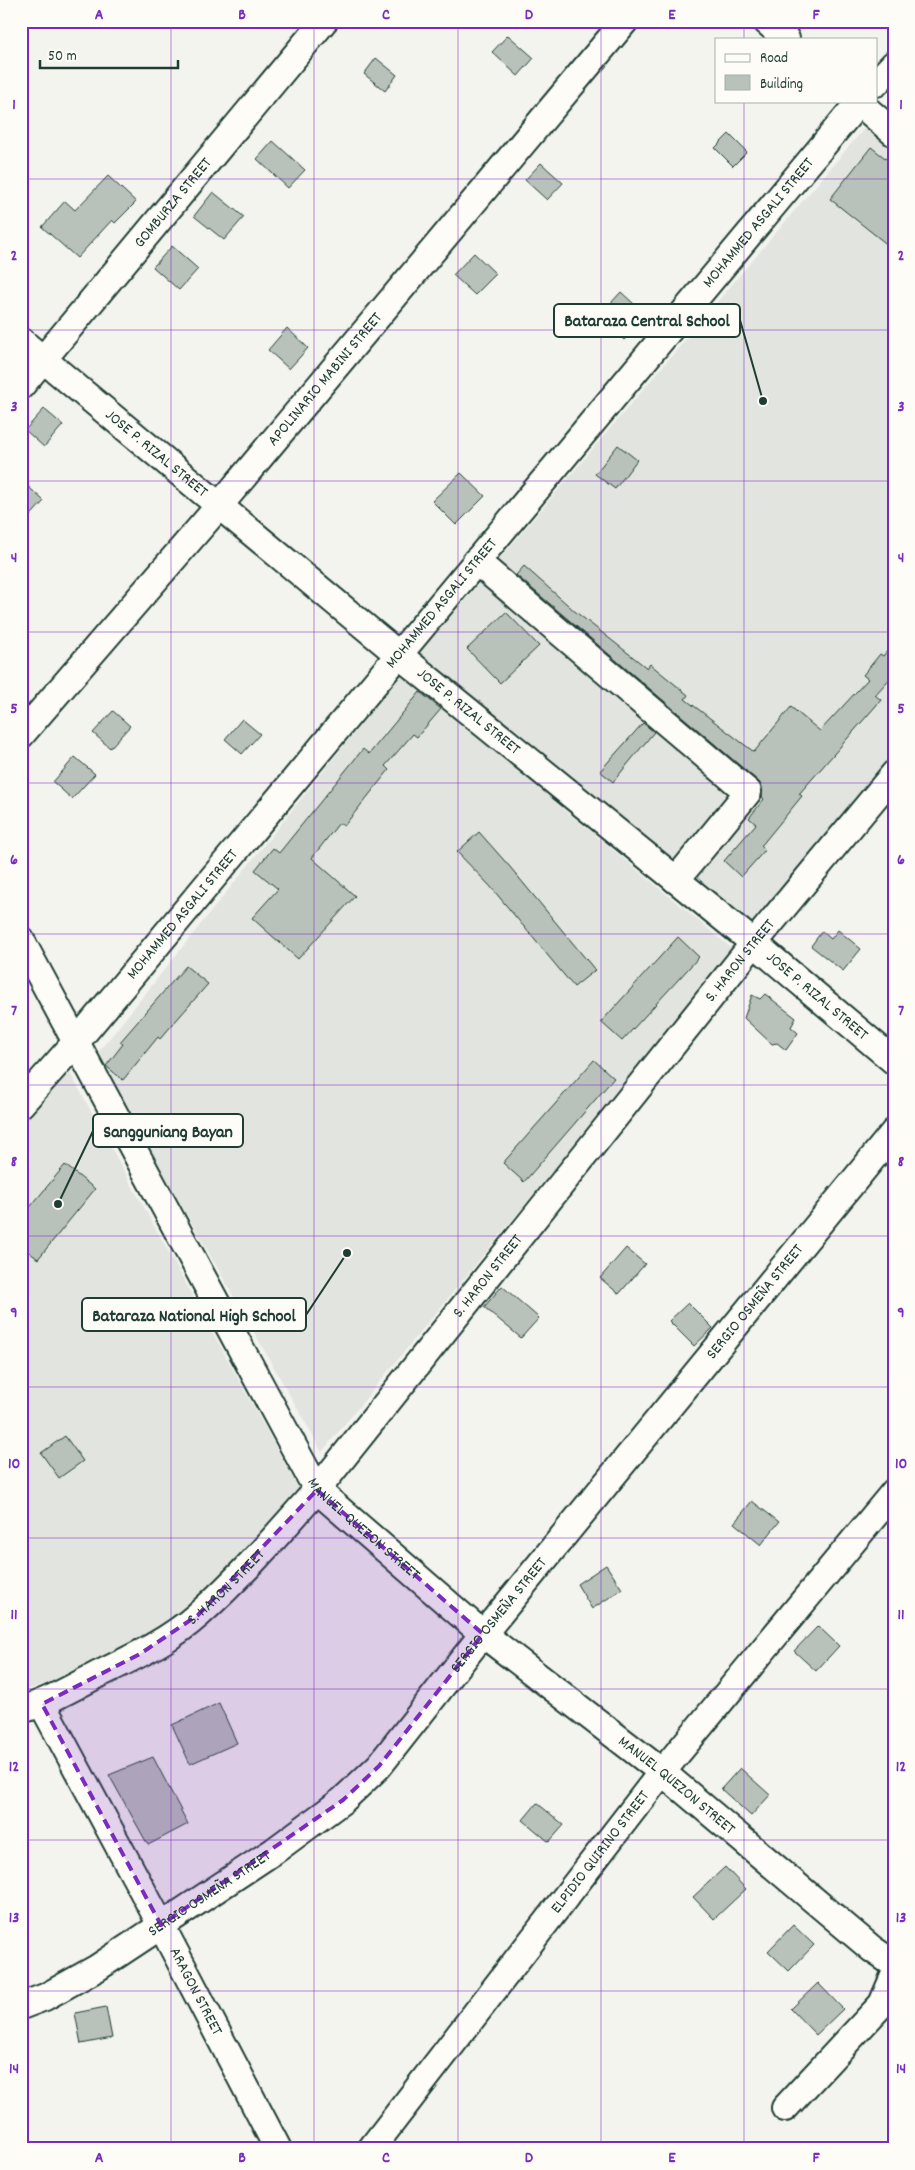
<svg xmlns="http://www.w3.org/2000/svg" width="915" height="2170" font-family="Dekko,sans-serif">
	<rect width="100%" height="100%" fill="#f4f4ef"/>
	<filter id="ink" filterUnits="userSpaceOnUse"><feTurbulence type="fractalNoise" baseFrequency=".02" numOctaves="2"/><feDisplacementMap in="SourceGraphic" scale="10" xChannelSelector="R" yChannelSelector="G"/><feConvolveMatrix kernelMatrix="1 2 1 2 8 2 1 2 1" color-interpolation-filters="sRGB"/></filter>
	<g filter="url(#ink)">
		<path fill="#e2e5df" d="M867,125L894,149V751L750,929L419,654Z
			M401,674L734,950L322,1452L96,1055Z
			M67,1067L301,1493L172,1620L66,1677L21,1692V1119Z"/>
		<path fill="#b9c1bb" stroke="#1f3d34" d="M508,35L534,58L518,76L492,52Z
			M376,58L397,75L385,91L364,74Z
			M729,134L747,152L733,166L715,148Z
			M273,141L305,170L288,188L257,159Z
			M871,147L894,165V250L830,199Z
			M541,163L563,183L547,200L525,180Z
			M108,176L136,202L115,223L112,220L77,258L42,227L65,201L75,210Z
			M213,192L244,217L224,240L194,216Z
			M172,246L198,269L179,290L153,267Z
			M474,253L496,274L475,295L453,275Z
			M621,292L647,316L624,340L599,316Z
			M287,328L308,348L289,369L268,350Z
			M44,409L63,425L44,447L25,430Z
			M618,445L637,460L615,489L595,474Z
			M461,473L485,496L456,525L432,501Z
			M21,480L44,501L21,526Z
			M524,566L577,613L647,668L650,664L688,695L685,699L754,752L791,707L820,731L868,679L863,675L880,654L883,656L894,643V674L875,695L881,700L799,794L802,796L761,846L765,850L741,877L724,861L756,824L749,818L764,799L762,797V787L758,781L516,575Z
			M506,612L539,646L500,683L467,649Z
			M420,692L441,709L417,737L413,734L385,766L389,770L344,826L339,823L312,858L355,896L298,959L252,918L278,889L255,870L273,848L279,853L363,749L369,754Z
			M113,711L130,726L110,748L93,733Z
			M242,719L260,734L242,754L225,739Z
			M643,723L654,732L613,782L600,771Z
			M75,757L95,774L72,799L53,782Z
			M479,832L510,867L595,970L574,987L490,886L457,852Z
			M838,930L861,949L843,971L811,946L822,931L831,939Z
			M678,937L699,957L622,1041L601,1022Z
			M186,966L208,984L160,1039L158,1037L123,1080L106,1066L123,1044L120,1042Z
			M765,994L796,1018L791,1027L798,1033L786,1050L777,1043L772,1044L744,1018L752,995L760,999Z
			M594,1060L614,1078L524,1182L503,1163Z
			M65,1165L95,1189L38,1259L21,1246V1218Z
			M626,1248L645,1264L619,1294L600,1278Z
			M502,1286L539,1318L521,1338L484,1307Z
			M688,1303L713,1328L694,1346L669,1321Z
			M65,1436L83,1461L59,1478L41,1453Z
			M752,1501L779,1522L761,1545L734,1523Z
			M606,1565L622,1589L592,1609L577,1584Z
			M818,1626L839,1646L816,1671L794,1651Z
			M219,1703L237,1743L190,1764L172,1725Z
			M153,1757L188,1824L148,1845L109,1775Z
			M740,1768L770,1795L751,1816L721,1789Z
			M537,1803L564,1825L549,1842L523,1820Z
			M725,1867L746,1889L714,1919L693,1897Z
			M793,1925L814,1945L789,1971L768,1951Z
			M818,1983L843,2009L816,2035L791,2009Z
			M106,2007L112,2038L81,2044L75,2013Z"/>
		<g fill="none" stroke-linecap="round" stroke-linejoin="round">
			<defs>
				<g id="minor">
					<path d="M766,21L786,39"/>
					<path d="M876,83L894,64"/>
					<path d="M857,101L894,133"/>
					<path id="s1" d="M21,341L399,655L754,943L894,1061"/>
					<path id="s2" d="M21,386L324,21"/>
					<path d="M476,561L748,792L676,880"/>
					<path id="s3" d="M21,735L219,506L625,21"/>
					<path id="s4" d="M21,940L317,1490L483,1634L662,1772L872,1949L894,1964"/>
					<path id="s5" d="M21,1104L77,1041L860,101"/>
					<path id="s6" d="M42,1704L161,1925L278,2149"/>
					<path id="s7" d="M21,1710C48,1702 72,1688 97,1675C132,1658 169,1641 198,1615C241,1577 279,1533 317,1490L754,943L894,774"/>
					<path id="s8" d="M21,2006L45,1997L97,1968L274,1851L343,1800L379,1766L483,1634L894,1132"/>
					<path d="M785,2108L882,2004L894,1976"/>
					<path id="s9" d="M371,2149L662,1772L894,1492"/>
				</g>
			</defs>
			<use href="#minor" stroke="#1f3d34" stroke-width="30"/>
			<use href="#minor" stroke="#fdfcf7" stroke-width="26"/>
		</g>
	</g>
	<path fill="#7b2cbf" fill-opacity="0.2" stroke="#7b2cbf" stroke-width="4" stroke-dasharray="10 6" stroke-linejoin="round" d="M317,1490L483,1634L379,1766L343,1800L161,1925L42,1704L140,1654L198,1615Z"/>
	<path fill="none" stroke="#7b2cbf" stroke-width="1" stroke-opacity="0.55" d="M171,21V2149M314,21V2149M458,21V2149M601,21V2149M744,21V39M744,101V2149M21,179H894M21,330H894M21,481H894M21,632H894M21,783H894M21,934H894M21,1085H894M21,1236H894M21,1387H894M21,1538H894M21,1689H894M21,1840H894M21,1991H894"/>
	<g text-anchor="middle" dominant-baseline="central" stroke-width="4.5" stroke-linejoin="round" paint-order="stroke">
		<g font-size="16" fill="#1f3d34" stroke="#fdfcf7">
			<text stroke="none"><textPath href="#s2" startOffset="238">GOMBURZA STREET</textPath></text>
			<text stroke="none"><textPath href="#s5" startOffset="1149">MOHAMMED ASGALI STREET</textPath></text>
			<text stroke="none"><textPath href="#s3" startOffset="468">APOLINARIO MABINI STREET</textPath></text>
			<text stroke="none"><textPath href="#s1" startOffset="176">JOSE P. RIZAL STREET</textPath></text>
			<text stroke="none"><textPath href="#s5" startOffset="654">MOHAMMED ASGALI STREET</textPath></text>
			<text stroke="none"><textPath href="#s1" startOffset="581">JOSE P. RIZAL STREET</textPath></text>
			<text stroke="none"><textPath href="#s5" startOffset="249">MOHAMMED ASGALI STREET</textPath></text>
			<text stroke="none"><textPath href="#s7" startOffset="1052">S. HARON STREET</textPath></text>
			<text stroke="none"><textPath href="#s1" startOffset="1031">JOSE P. RIZAL STREET</textPath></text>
			<text stroke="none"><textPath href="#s7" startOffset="648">S. HARON STREET</textPath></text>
			<text stroke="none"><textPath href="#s8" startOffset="1030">SERGIO OSMEÑA STREET</textPath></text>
			<text stroke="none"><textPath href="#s4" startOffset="685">MANUEL QUEZON STREET</textPath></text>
			<text stroke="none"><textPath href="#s7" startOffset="241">S. HARON STREET</textPath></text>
			<text stroke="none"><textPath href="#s8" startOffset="625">SERGIO OSMEÑA STREET</textPath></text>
			<text stroke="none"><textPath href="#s4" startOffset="1090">MANUEL QUEZON STREET</textPath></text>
			<text stroke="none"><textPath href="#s9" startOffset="375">ELPIDIO QUIRINO STREET</textPath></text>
			<text stroke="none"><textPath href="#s8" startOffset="220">SERGIO OSMEÑA STREET</textPath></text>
			<text stroke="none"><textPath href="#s6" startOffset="326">ARAGON STREET</textPath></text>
		</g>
	</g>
	<path fill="none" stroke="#1f3d34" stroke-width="2" d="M763 401L740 320M58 1204L93 1131M347 1253L306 1315"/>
	<g fill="#1f3d34" stroke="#fdfcf7" stroke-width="2">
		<circle cx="763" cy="401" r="5"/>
		<circle cx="58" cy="1204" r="5"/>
		<circle cx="347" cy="1253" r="5"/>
	</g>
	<g fill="#fdfcf7" stroke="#1f3d34" stroke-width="2">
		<rect x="554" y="304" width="186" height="33" rx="5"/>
		<rect x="93" y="1114" width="150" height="33" rx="5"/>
		<rect x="82" y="1298" width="224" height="33" rx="5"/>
	</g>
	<g font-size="18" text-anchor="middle" font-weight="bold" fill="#1f3d34">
		<text x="647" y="326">Bataraza Central School</text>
		<text x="168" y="1137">Sangguniang Bayan</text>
		<text x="194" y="1321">Bataraza National High School</text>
	</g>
	<rect width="915" height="2170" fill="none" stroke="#fdfcf7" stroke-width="55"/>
	<rect x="715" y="38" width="162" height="65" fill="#fdfcf7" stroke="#a4b0a9"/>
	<rect x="725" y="54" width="25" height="8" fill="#fdfcf7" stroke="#a4b0a9"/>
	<text x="760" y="62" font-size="15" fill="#1f3d34">Road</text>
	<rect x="725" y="75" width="25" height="15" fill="#b9c1bb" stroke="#a4b0a9"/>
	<text x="760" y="88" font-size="15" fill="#1f3d34">Building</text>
	<path d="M40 60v8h138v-8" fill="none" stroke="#1f3d34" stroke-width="2.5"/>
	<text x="48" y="60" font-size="15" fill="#1f3d34" stroke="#fdfcf7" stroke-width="4" paint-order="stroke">50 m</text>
	<rect x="28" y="28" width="860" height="2114" fill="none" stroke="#7b2cbf" stroke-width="2"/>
	<g font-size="16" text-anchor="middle" font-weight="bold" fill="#7b2cbf">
		<text x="99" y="19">A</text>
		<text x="242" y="19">B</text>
		<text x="386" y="19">C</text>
		<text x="529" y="19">D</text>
		<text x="672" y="19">E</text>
		<text x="816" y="19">F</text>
		<text x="14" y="109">1</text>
		<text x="901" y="109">1</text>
		<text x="14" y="260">2</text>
		<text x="901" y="260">2</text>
		<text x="14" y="411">3</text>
		<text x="901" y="411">3</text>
		<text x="14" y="562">4</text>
		<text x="901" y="562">4</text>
		<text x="14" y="713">5</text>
		<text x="901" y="713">5</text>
		<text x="14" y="864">6</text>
		<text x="901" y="864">6</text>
		<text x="14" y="1015">7</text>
		<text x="901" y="1015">7</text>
		<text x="14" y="1166">8</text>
		<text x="901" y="1166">8</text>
		<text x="14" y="1317">9</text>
		<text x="901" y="1317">9</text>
		<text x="14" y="1468">10</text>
		<text x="901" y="1468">10</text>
		<text x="14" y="1619">11</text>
		<text x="901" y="1619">11</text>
		<text x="14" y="1771">12</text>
		<text x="901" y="1771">12</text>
		<text x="14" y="1922">13</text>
		<text x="901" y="1922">13</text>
		<text x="14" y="2073">14</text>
		<text x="901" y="2073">14</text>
		<text x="99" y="2162">A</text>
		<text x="242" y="2162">B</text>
		<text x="386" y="2162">C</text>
		<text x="529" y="2162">D</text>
		<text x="672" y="2162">E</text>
		<text x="816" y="2162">F</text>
	</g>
</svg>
